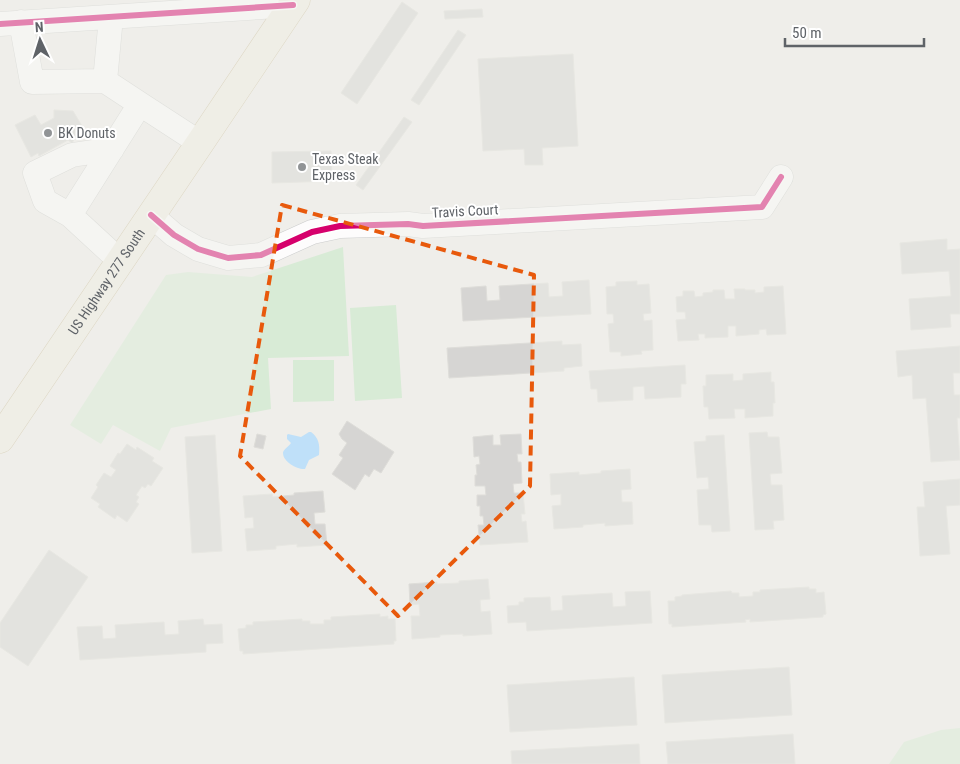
<svg xmlns="http://www.w3.org/2000/svg" width="960" height="764" font-family="'Roboto Condensed',sans-serif">
	<rect width="100%" height="100%" fill="#efeeea"/>
	<path fill="#d8ebd6" d="M343,247L349,356L268,358L271,409L171,428L160,451L113,425L101,444L70,425L166,275L188,272L252,277Z
		M396,305L402,398L355,401L350,308Z
		M293,360H334V401L293,402Z
		M960,728V764H889L904,742L941,730Z"/>
	<path fill="#bfe0f9" d="M309,432H311C319,438 320,445 319,455L309,460L305,469C298,470 283,462 283,453C283,450 289,446 291,443L287,439V435L288,434L301,437Z"/>
	<path fill="#d6d5d3" stroke="#deddd9" d="M402,2L418,13L357,104L341,93Z
		M482,9L483,17L445,19L444,11Z
		M458,30L466,35L419,105L411,100Z
		M573,54L578,146L542,148L543,165H525L524,149L483,151L478,59Z
		M54,110L73,111L82,126L72,143L68,140L39,156L38,153L31,157L15,125L35,115L41,125L54,118Z
		M404,117L412,122L363,190L356,185Z
		M331,151L332,181L272,183V152Z
		M947,239V250L960,249V314H950L951,327L911,330L909,299L951,296L949,271L902,274L900,243Z
		M589,280L591,314L463,321L461,288L486,286L487,301L500,300L499,286L548,283L549,297L563,296L562,282Z
		M637,281V285L649,284L651,313L643,314L644,321L652,320L653,350L641,351L642,354L621,356V352H610L608,324L614,323L613,314H607L606,287L616,286V282Z
		M783,286L786,334L767,335L766,329L759,330V334L736,336V326H728V337L705,338V334H698L699,340L678,341L676,320L686,319L685,312H677L676,297L683,296V291H694L695,297L703,296V293L713,292V290H724L725,299H735L734,289H745V290H755V293L764,292V287Z
		M562,341V345L581,344L582,366L564,368V371L449,378L447,348Z
		M960,346V373H953L954,395H960V418H957L960,460L931,462L926,398L913,399L912,375L898,377L896,351Z
		M685,365L686,384H681V397L645,399L644,386L633,387V400L598,402L597,389H591L589,371Z
		M771,372V382H774L775,403H773V416L745,418V409H734L735,418L709,419L708,407H704L703,386H706V375L733,374V381L743,380V374Z
		M347,421L394,452L381,473L374,469L369,477L365,474L355,490L332,474L343,458L339,455L347,443L342,439L339,434Z
		M767,432L768,437H779L782,473L770,474L771,485H782L784,520L773,521L774,529L755,530L749,433Z
		M257,434L266,436L263,449L254,447Z
		M521,434L522,454H517L518,462H521L522,483L513,484L514,493H523L525,514H521L522,522L526,521L528,542L480,545L478,525H484L483,516H480V506H477V495H486L485,486H475V475H477L476,465L480,464L479,456L474,457L473,437L493,435V445H501L500,435Z
		M215,435L222,551L192,553L185,437Z
		M724,435L730,531L712,532L711,525H699L697,490L709,489L708,477L697,478L694,442L706,441V436Z
		M127,444L136,450L137,447L154,458L152,461L163,468L151,486L148,484L145,488L142,486L136,495L139,497L136,502L139,504L127,522L117,515L115,519L98,507L100,504L91,498L98,487L96,485L104,473L111,477L116,470L110,466L118,453L120,454Z
		M630,469L631,489L621,490L622,502H632L633,524L605,526V523L583,525V527L554,529L552,506L561,505V494L551,495L550,474L579,472V475L601,473V471Z
		M960,479V505L946,506L950,554L920,556L917,507H925L923,482Z
		M323,491L325,512L314,513L315,524H325L327,545L297,547V544L276,546V549L247,551L245,529L254,528L253,517L245,518L243,496L272,494L273,497L294,495V493Z
		M49,550L88,577L28,666L0,647V623Z
		M488,579L490,599L480,600L481,612L490,611L492,634L463,636V634L440,635V637L412,639L411,616H420L419,604L410,605L409,584L437,582V584L459,583V581Z
		M809,587V589H816V593L824,592L826,614L823,615V617L750,622V619L745,620L746,622L672,627V624H669L668,601H675V597L682,596V595L731,591L732,593H739V597L753,596V592H760V590Z
		M650,591L652,623L527,631L526,622L508,623L507,606L519,605V602H524V598L550,597L551,611L563,610L562,596L612,593L613,607L626,606L625,592Z
		M380,614V617L388,616V619H395L396,641H394V644L243,654V651H240L238,629L246,628V625H253V622L302,619V621H310V624H324V620H331V617Z
		M203,619L204,625L222,624L223,643L206,644V652L80,660L77,627L102,626L103,639L116,638L115,625L164,622L165,635L179,634L178,621Z
		M789,667L792,715L665,723L662,675Z
		M634,677L637,725L510,732L507,685Z
		M793,734L795,764H668L666,742Z
		M639,744L640,764H512L511,751Z"/>
	<g fill="none" stroke-linecap="round" stroke-linejoin="round">
		<defs>
			<path id="minor" d="M21,22L32,82L105,81
				M0,24L293,5
				M140,104L200,143
				M112,149L72,155L35,173L45,201L70,215L120,261
				M70,215L140,104L105,81L111,17
				M151,215L174,235L198,249L228,258L261,255L312,232L340,226L408,224L423,226L762,207L781,177"/>
			<g id="highway">
				<path id="s1" d="M0,439L200,143L296,0"/>
			</g>
		</defs>
		<use href="#minor" stroke="#cbcccc" stroke-width="25"/>
		<use href="#highway" stroke="#c8b996" stroke-width="29"/>
		<use href="#minor" stroke="#fdfcfc" stroke-width="24"/>
		<use href="#highway" stroke="#f0ede3" stroke-width="28"/>
		<defs>
			<path id="cycleway" d="M0,24L293,5
				M151,215L174,235L198,249L228,258L261,255L312,232L340,226L408,224L423,226L762,207L781,177"/>
		</defs>
		<use href="#cycleway" stroke="#fff" stroke-width="9"/>
		<use href="#cycleway" stroke="#d6006c" stroke-width="6"/>
	</g>
	<path d="M0 0H960V764H0ZM282,205L534,275L530,486L398,616L240,456Z" fill="#efeeea" fill-opacity=".55" fill-rule="evenodd"/>
	<path fill="none" stroke="#e8590c" stroke-width="4" stroke-dasharray="10 6" stroke-linejoin="round" d="M282,205L534,275L530,486L398,616L240,456Z"/>
	<g fill="#919496" stroke="#fff" stroke-width="2">
		<circle cx="48" cy="133" r="5"/>
		<circle cx="302" cy="167" r="5"/>
	</g>
	<g text-anchor="middle" dominant-baseline="central" stroke-width="4" stroke-linejoin="round" paint-order="stroke">
		<g font-size="14" fill="#5f6368" stroke="#fff" text-anchor="start">
			<text x="58" y="133">BK Donuts</text>
			<text x="312" y="159">Texas Steak<tspan x="312" dy="16">Express</tspan></text>
		</g>
		<g font-size="14" fill="#5f6368" stroke="#fff">
			<text transform="translate(465 211) rotate(-3)">Travis Court</text>
			<text stroke="none"><textPath href="#s1" startOffset="190">US Highway 277 South</textPath></text>
		</g>
	</g>
	<g transform="translate(40 40) rotate(356)" stroke="#ffffff" stroke-width="4" paint-order="stroke">
	<path d="M0-4L9 19L0 12L-9 19Z" fill="#5f6368"/>
	<text y="-8" font-size="14" font-weight="bold" text-anchor="middle" fill="#5f6368">N</text>
	</g>
	<path d="M785 38v8h139v-8" fill="none" stroke="#5f6368" stroke-width="2.5"/>
	<text x="792" y="38" font-size="15" fill="#5f6368" stroke="#ffffff" stroke-width="4" paint-order="stroke">50 m</text>
</svg>
